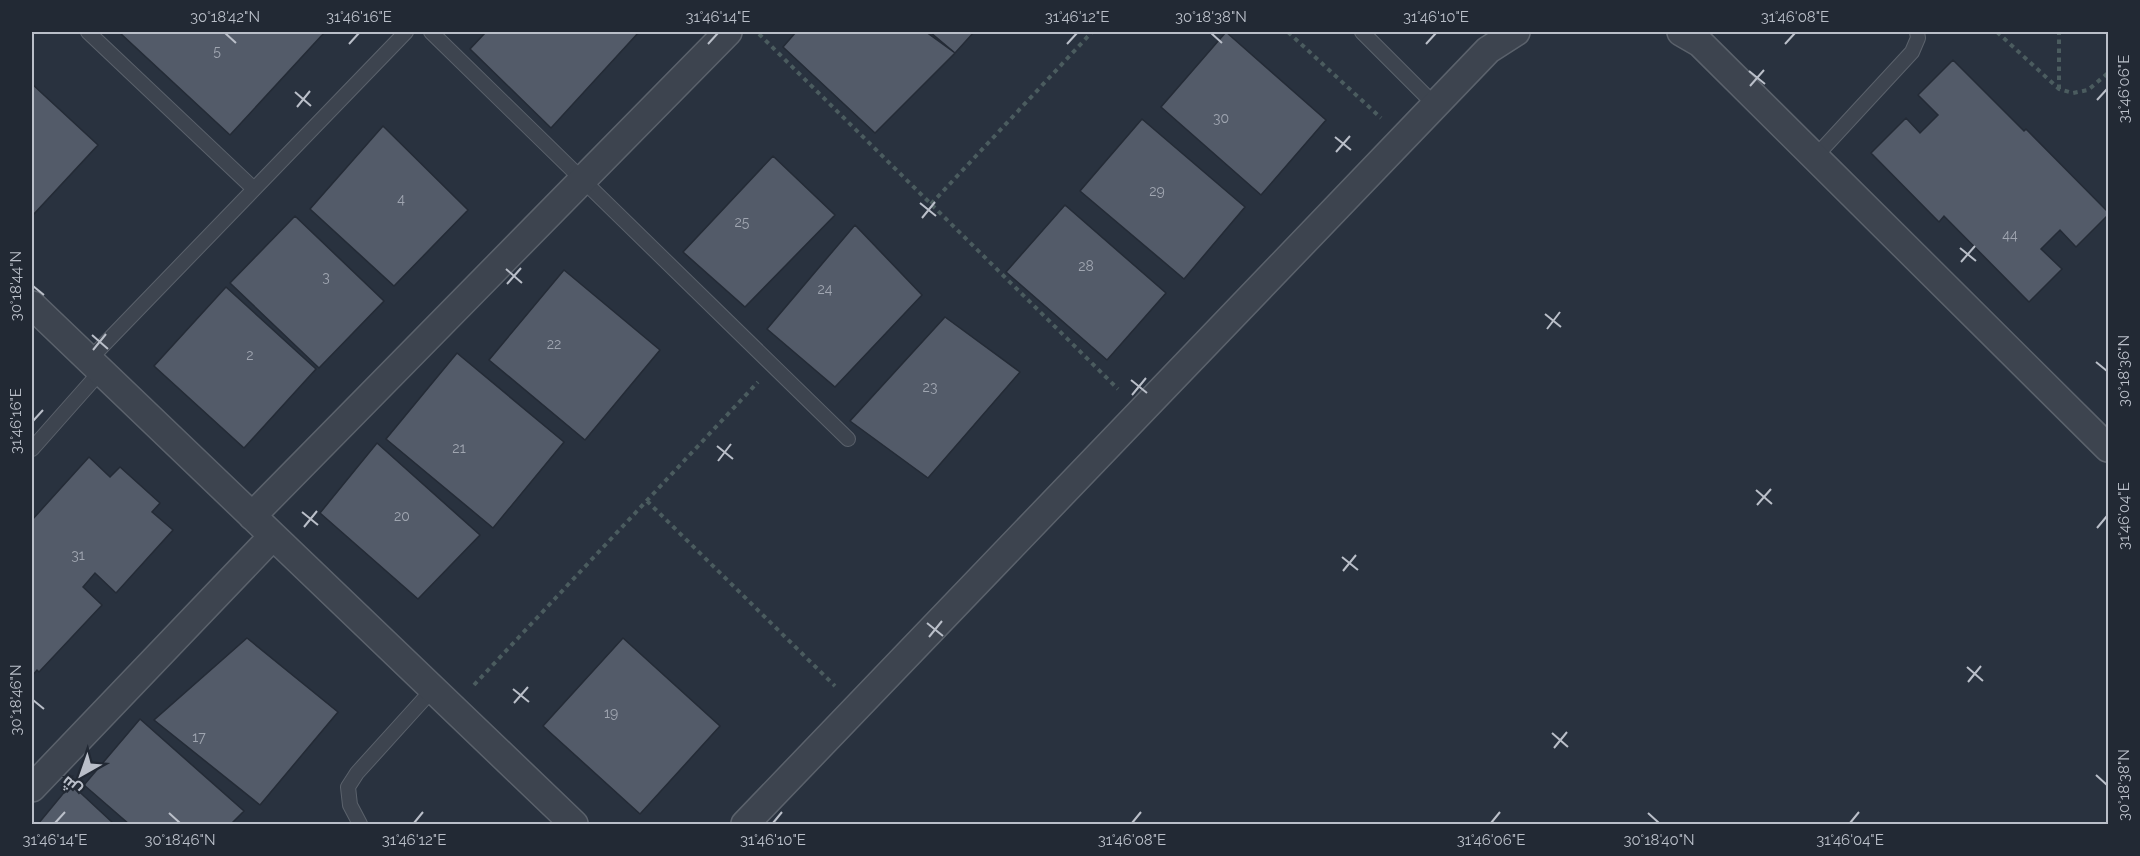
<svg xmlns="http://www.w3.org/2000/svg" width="2140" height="856" font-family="Raleway,Cairo,sans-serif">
	<rect width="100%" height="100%" fill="#29323f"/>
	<path fill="#535b69" stroke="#242b36" stroke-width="1.5" d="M119,32H321L323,34L230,135Z
		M486,32H639L551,128L470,49Z
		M796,32H926L955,53L875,133L783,47Z
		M930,32H974L955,53Z
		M1226,32L1326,120L1261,195L1161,107Z
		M1953,60L2024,131L2026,129L2108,212V215L2076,247L2060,230L2041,249L2062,269L2029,302L1944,216L1939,222L1871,153L1906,118L1920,133L1938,115L1918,95Z
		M32,84L98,145L32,216Z
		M1142,119L1245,207L1184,279L1080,191Z
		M383,126L468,210L394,286L310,209Z
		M773,156L835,215L745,307L683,252Z
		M1065,205L1166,293L1107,360L1006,272Z
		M295,216L384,301L319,368L230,283Z
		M855,225L922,295L835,387L767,329Z
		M564,270L660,350L585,440L489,360Z
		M226,287L316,369L244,448L154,366Z
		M945,317L1020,372L928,478L850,421Z
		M457,353L564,442L493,528L386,439Z
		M377,443L480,535L418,599L320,513Z
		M89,457L110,477L120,467L160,503L152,512L173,530L116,593L95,573L83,587L102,605L39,672L37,670L32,676V520Z
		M247,638L338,712L260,805L154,720Z
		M623,638L720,726L640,814L543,726Z
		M140,719L244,811L231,824H129L84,785Z
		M71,784L114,824H38Z"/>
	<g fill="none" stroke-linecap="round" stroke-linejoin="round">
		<defs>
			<path id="service" d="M88,32L254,189
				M431,32L848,439
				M1362,32L1436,106
				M1815,157L1912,52L1918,38L1917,32
				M89,360L406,32
				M32,449L101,371
				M360,824L350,805L348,787L357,773L433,689"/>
			<path id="minor" d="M1681,32L1700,43L2108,448
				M32,305L574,824
				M252,516L728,32
				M32,788L273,536
				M745,824L1488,50L1516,32"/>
		</defs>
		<use href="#service" stroke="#5b626c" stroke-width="16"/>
		<use href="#minor" stroke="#5b626c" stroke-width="30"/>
		<path stroke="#4b5c5f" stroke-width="4" stroke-dasharray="4.5 4.5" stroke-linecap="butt" d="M1288,32L1381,118
			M1997,32L2059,89L2073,93L2088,90L2108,73
			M759,34L1118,389
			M2059,89V32
			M931,204L1092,32
			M647,501L835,686
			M474,685L758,382"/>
		<use href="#service" stroke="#3d444f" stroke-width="14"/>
		<use href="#minor" stroke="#3d444f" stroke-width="27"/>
	</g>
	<path fill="none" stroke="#babfc9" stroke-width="2" d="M225,33L236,43M1211,33L1222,43M349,44L359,33M708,44L718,33M1067,44L1077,33M1426,44L1436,33M1785,44L1795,33M1749,71L1765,84M1750,86L1764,70M295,92L311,106M2097,100L2107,89M297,107L310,91M1335,137L1351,150M1336,152L1350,136M920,203L936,216M922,218L935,202M1960,248L1976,261M1961,262L1975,246M506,269L522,283M507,284L521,268M33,286L44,295M1545,314L1561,327M1547,329L1560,312M92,335L108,349M93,350L106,334M2096,362L2107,371M1131,380L1147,393M1132,395L1146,378M33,421L43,410M717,446L733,459M718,461L731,444M1756,490L1772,504M1757,505L1771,489M302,512L318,525M304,527L317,511M2097,528L2107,516M1342,557L1358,570M1343,571L1356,555M927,623L943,636M929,637L942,621M1967,667L1983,681M1968,682L1981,666M513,689L529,702M33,700L44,709M514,703L528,687M1552,733L1568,747M1554,748L1567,732M2096,775L2107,785M169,813L180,823M1648,813L1659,823M55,823L65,812M414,823L423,812M773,823L782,812M1132,823L1141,812M1491,823L1500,812M1850,823L1859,812"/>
	<g text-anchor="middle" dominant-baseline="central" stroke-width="5" stroke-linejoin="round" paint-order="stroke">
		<g font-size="14" fill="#a0a6b1">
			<text x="217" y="51">5</text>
			<text x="1221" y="118">30</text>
			<text x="1157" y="191">29</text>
			<text x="401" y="199">4</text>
			<text x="742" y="222">25</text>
			<text x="2010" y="235">44</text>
			<text x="1086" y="266">28</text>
			<text x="326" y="277">3</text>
			<text x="825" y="289">24</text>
			<text x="554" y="344">22</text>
			<text x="250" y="355">2</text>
			<text x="930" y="387">23</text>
			<text x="459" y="448">21</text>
			<text x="402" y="516">20</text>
			<text x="78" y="555">31</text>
			<text x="611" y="713">19</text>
			<text x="199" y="737">17</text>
		</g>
	</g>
	<rect width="2140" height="856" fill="none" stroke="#222934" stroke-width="66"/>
	<g transform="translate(81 775) rotate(220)" stroke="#222934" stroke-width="4.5" paint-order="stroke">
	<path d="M0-4.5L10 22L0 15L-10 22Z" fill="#babfc9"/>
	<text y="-9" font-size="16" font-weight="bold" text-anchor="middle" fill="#babfc9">ش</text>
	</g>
	<rect x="33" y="33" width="2074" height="790" fill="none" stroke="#babfc9" stroke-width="2"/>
	<g font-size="15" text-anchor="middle" fill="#babfc9">
		<text x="225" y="22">30°18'42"N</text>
		<text x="359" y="22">31°46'16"E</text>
		<text x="718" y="22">31°46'14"E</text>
		<text x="1077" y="22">31°46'12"E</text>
		<text x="1211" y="22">30°18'38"N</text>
		<text x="1436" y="22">31°46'10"E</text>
		<text x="1795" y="22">31°46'08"E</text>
		<text transform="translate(2124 89) rotate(-90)" y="5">31°46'06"E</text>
		<text transform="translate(16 286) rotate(-90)" y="5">30°18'44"N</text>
		<text transform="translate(2124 371) rotate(-90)" y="5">30°18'36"N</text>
		<text transform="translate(16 421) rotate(-90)" y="5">31°46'16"E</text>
		<text transform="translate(2124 516) rotate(-90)" y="5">31°46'04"E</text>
		<text transform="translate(16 700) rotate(-90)" y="5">30°18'46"N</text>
		<text transform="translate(2124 785) rotate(-90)" y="5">30°18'38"N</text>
		<text x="55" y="845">31°46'14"E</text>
		<text x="180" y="845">30°18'46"N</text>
		<text x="414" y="845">31°46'12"E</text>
		<text x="773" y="845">31°46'10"E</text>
		<text x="1132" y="845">31°46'08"E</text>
		<text x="1491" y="845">31°46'06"E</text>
		<text x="1659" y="845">30°18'40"N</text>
		<text x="1850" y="845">31°46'04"E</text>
	</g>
</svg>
